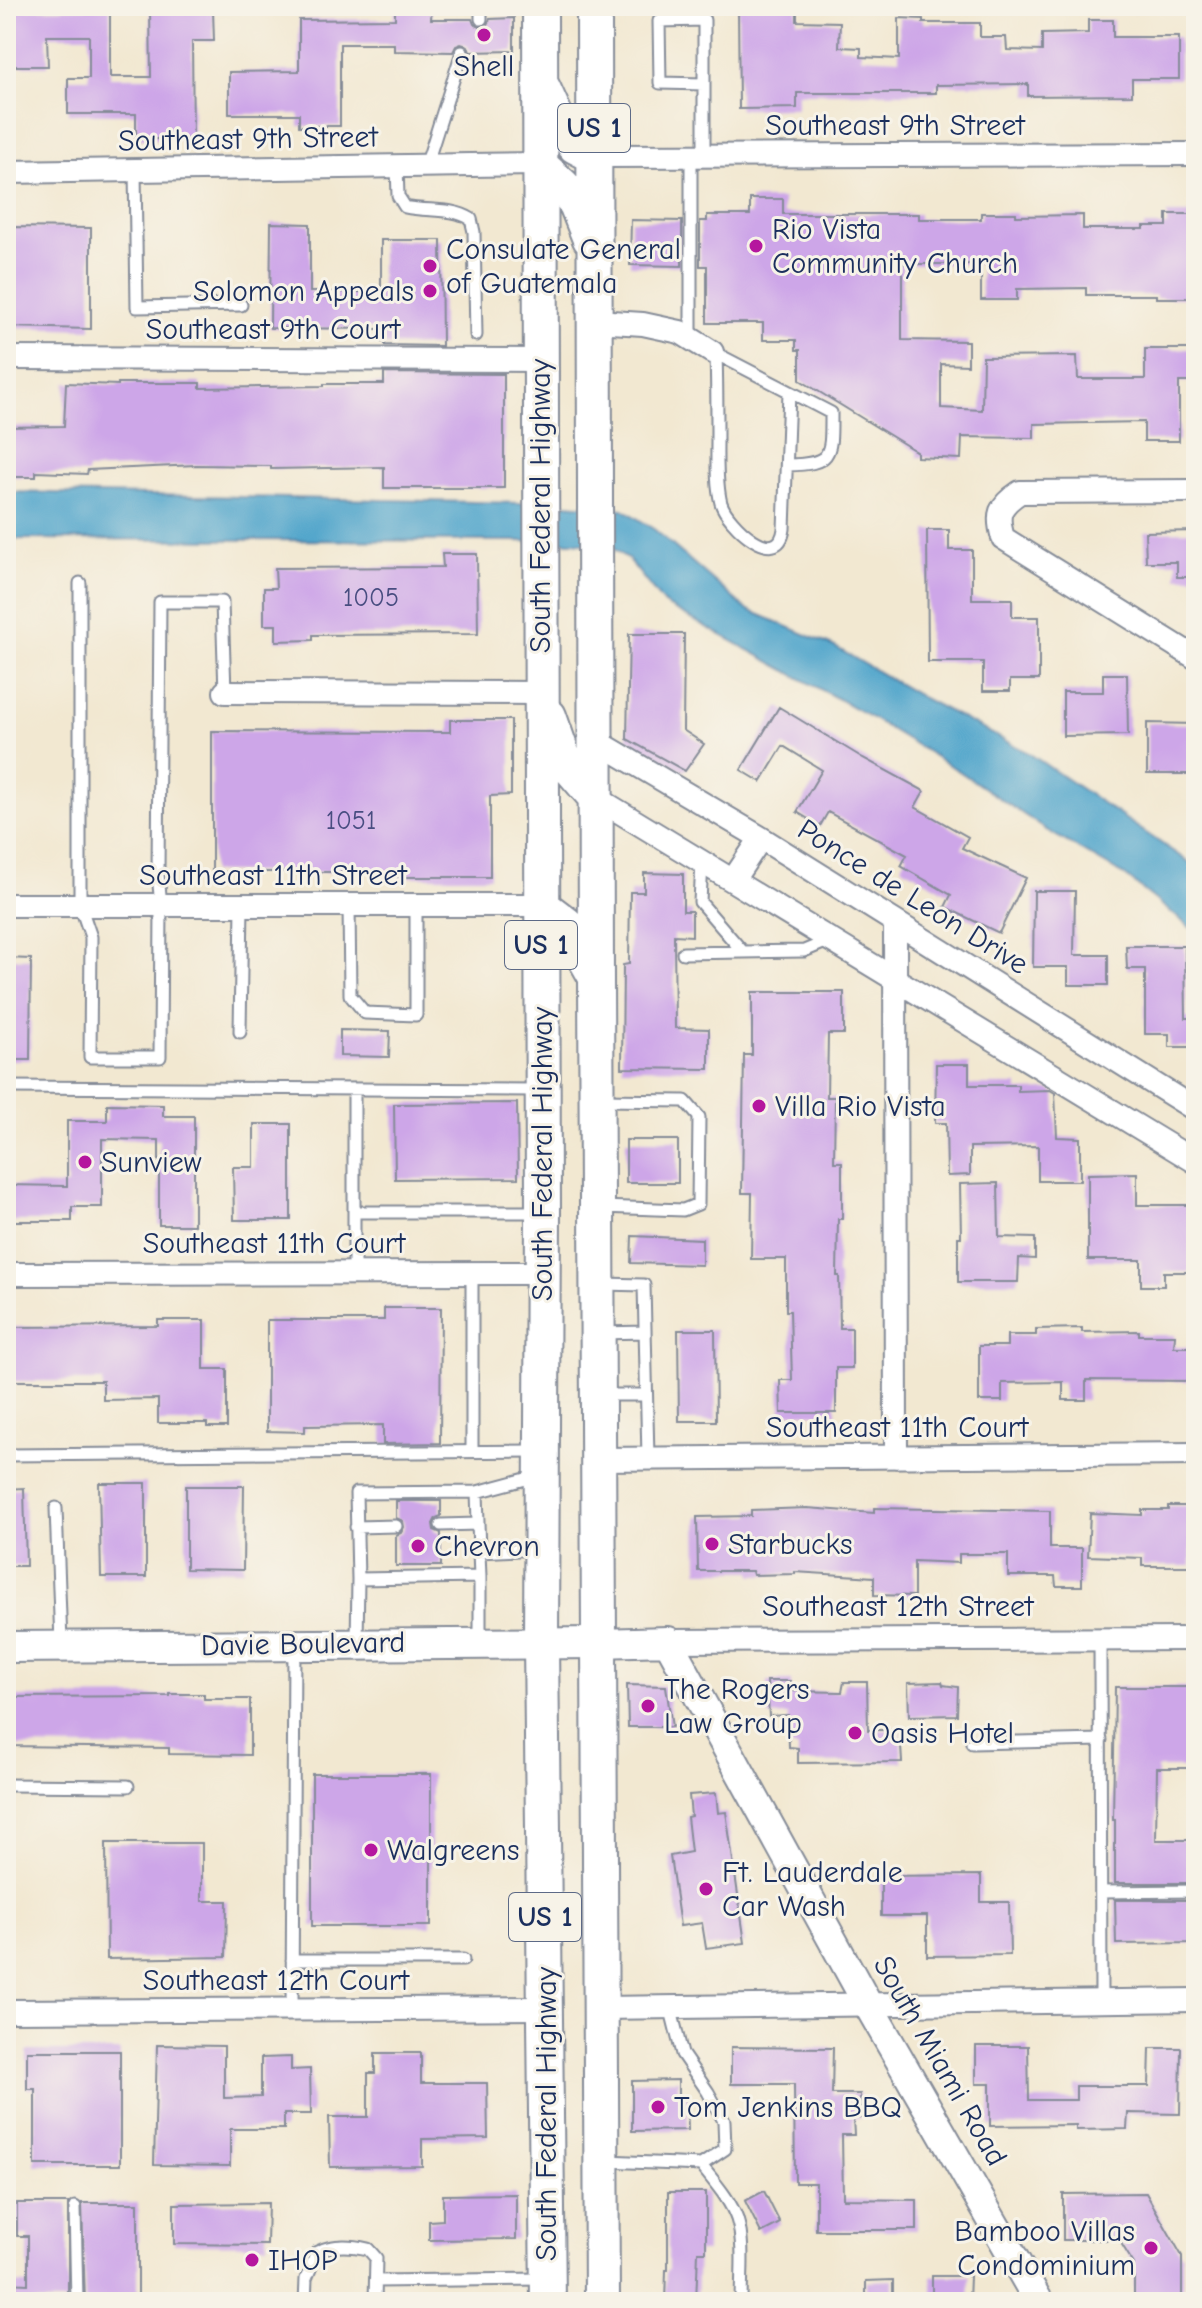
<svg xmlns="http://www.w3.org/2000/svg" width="1202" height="2308" font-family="'Comic Neue',sans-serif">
	<rect width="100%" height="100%" fill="#f7f3e8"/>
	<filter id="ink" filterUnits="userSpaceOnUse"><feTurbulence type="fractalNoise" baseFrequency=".0125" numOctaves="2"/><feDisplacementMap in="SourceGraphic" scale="16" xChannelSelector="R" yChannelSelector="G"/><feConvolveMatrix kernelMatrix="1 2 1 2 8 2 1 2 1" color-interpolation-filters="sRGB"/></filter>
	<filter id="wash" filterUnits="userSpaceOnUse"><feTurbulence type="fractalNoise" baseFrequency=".006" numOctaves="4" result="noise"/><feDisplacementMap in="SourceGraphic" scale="32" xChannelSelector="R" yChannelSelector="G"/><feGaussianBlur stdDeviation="1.8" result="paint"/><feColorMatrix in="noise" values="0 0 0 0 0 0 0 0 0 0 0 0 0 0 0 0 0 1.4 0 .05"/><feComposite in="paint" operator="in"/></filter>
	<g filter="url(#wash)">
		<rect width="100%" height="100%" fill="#f2e8d1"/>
		<path fill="#4fa4cb" stroke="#356a94" stroke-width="2" d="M6,492L566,504L623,509L655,530L746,609L835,647L923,698L1027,752L1196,867V932L1124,875L1048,831L959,771L855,708L664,604L629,560L611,547L574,542L514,541L6,539Z"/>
		<g id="blocks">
			<path fill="#cda6e8" d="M395,6H432L431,19H472L474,24L480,27L486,26L490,19L514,18V51L470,52L468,46L461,44L456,46L453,52L394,51V44H340V126H299V114H229V72L299,71V20L395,19Z
				M738,6H797V21L840,22L839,47L861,48V57L899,59V18L923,19V23H980V37H1006L1007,50L1042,51V34L1088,33V20H1113V37H1179V79H1132V95L1028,96V84L936,85V93H797V108L739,109Z
				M110,8V77H151L150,10H213L214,41H192L193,139H136V114H68V78H89V36H47L48,66H6V10Z
				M750,199H783V214H919V219H981V213H1016V216L1083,215V229H1144V226H1167V214H1193V298H1156V295H1086V288L1017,289V300H981V264H902V340L968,341V365L941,364V408L982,410L983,357L1077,356L1078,379H1145V349H1194L1193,382H1179V441H1144V422L1034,424V438L962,437L961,459L917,457V452L800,380V350H796V340H763V323H707V266H700V221H707V215H750Z
				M631,220L682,221V266L630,265Z
				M271,223L310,224V292H381V240H441L442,346L385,345V342H381V329L270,328Z
				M6,227L91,228V329L6,327Z
				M384,373L504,374V488H384V467L271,469V466L196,465L88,470L87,474L36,472V477H6V427L64,426L66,383L118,385V383H200V388L324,386V384H384Z
				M927,530H949V550H972V599H1012V617H1039V680H1010V691H983V662H928Z
				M1196,531V577H1177V562H1146L1145,532Z
				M442,554H477L478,634L313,635V640L276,641V625H264V588H276L275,568L443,567Z
				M629,634H684L683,730L704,744L685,771L627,739Z
				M1103,674H1127L1128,735L1063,736V692H1103Z
				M779,707L863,758L924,791L915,807L968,837L962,848L1026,878L999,933L945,907L951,895L901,866L907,855L828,812L820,826L797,812L822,770L783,746L761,782L741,770Z
				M450,720H511V795L490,796V877H382V872H212V731L450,732Z
				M1147,723L1196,724V774H1147Z
				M644,873L683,874V911H692V936L674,935L675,1028L709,1029V1069L622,1068L623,965L629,964L630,892H644Z
				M1034,891H1075L1074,955H1108V985H1068V967H1033Z
				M1126,946H1185L1186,1018H1192L1191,1047H1169V1034H1145V969H1127Z
				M6,958L31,959L30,1060H6Z
				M752,992H844V1034H828L827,1097H835L834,1162H842V1219H838L837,1276H839L840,1328H852V1368H836V1413H781L780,1380H792L790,1311H786V1259H751L752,1193H742L744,1055H752Z
				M340,1030L390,1031L389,1057L340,1056Z
				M936,1064H969V1085H1018V1091L1050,1090L1055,1093L1057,1137L1080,1138V1181H1038V1146L970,1147V1175L947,1176L946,1123H935Z
				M517,1103L518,1178L395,1179L394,1104Z
				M107,1104L163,1105V1116H194V1225H159V1140L102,1139V1207H72V1221H7L6,1185L67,1186V1121H107Z
				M254,1124H291V1220H234L233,1167H254Z
				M626,1140H678V1183H626Z
				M1137,1173V1205H1190V1272H1164V1286H1141V1260H1088V1174Z
				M998,1183L999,1237L1035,1238V1259L1019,1258L1018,1282H958V1237H961L960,1184Z
				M632,1236L702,1239V1265L631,1263Z
				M384,1308H441L440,1443L383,1444V1425L305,1426V1432L267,1431V1320H384Z
				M158,1320H204V1369H227V1427H207V1423H158V1399L103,1400V1381H6V1327L158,1326Z
				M1082,1328V1332L1139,1331V1335H1175L1174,1347H1194V1381L1086,1380V1400H1063V1382L1002,1383V1401H979V1346H1007V1335H1036V1329Z
				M678,1330H715L716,1421H679Z
				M99,1483H146V1577H101Z
				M186,1486H244L243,1570L186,1569Z
				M24,1488L26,1566H6V1489Z
				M396,1501H441V1516L436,1518L433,1524L434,1530L441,1533V1566H396V1535L401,1533L404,1527L403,1521L396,1518Z
				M1168,1506H1191V1566H1142V1558L1088,1556L1090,1513L1142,1515V1510H1168Z
				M807,1508L874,1513V1508L1050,1511V1548H1082V1586H1056L1055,1576H1008V1554H959V1563L914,1561V1596L874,1595V1577L795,1572V1574L753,1575L752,1571H698L697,1517L751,1516V1510Z
				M767,1681H791V1691L842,1692L844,1682H867L868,1730H900L902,1762L798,1763V1748L789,1747L788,1715L769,1716Z
				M942,1682L943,1685L958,1687L957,1715L909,1716L908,1683Z
				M627,1685L666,1686L672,1727H628Z
				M1115,1687H1196V1768H1157L1156,1840H1196V1883H1115V1820H1113Z
				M170,1694H204V1699H250V1755L169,1754V1748L6,1746V1697L170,1696Z
				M312,1774H431V1926H312Z
				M716,1793L718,1813L726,1812L745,1943L706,1948L702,1923L680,1926L670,1856L691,1852L687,1817L691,1816L689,1795Z
				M106,1843H202V1901H227L226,1957L107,1959Z
				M981,1875V1902H1009L1010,1955L927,1956V1916H881V1876Z
				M1115,1900H1196V1943L1116,1944Z
				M157,2045L224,2046V2098L261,2097V2058L291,2057V2070L310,2069L311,2114H284V2129H230V2166L154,2165Z
				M976,2046H1028L1029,2100H1076V2086H1149L1150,2048H1181L1180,2114L1128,2113L1127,2129L1076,2130V2125L990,2126V2084H976Z
				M731,2047L833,2048L832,2094H860L861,2118H853L854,2135H842L843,2199L917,2200V2230H816V2183H795L794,2084H731Z
				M27,2051H120V2165H35V2089H27Z
				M375,2053H421V2083H487L488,2138L422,2139V2166L330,2167L329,2117H368V2073H375Z
				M678,2080V2095H687L688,2130L632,2131V2081Z
				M764,2191L780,2223L761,2233L745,2201Z
				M668,2192H706V2252H698L696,2302H665L666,2270H668Z
				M1146,2193L1182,2256V2302H1134V2264L1119,2240H1063V2194Z
				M516,2194V2239L429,2240V2221L443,2220V2195Z
				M17,2203H68V2302H6V2283L28,2284V2236H17Z
				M82,2203H138V2302H85Z
				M268,2203L267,2245L174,2244V2204Z
				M932,2276H970L969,2302H932Z
				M893,2280V2302H866V2281Z"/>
		</g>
	</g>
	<g filter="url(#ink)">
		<use href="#blocks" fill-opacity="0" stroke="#868c98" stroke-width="2"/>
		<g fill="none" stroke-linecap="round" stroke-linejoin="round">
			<defs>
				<path id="service" d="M481,19V6
					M704,84L660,83L659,21L704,20V155
					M397,166L398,196L405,207C427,212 452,207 471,219L474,232L476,335
					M426,166L462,52
					M135,170L137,307L241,305
					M691,339V156
					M713,352L831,413C831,455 833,464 788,465
					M716,354C717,383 717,412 717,441C717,461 716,484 721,503C727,523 778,571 784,529L789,392
					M80,583V905L91,937L90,1057H160L161,905L158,875L160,602H222L225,692
					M702,862L700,902L743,952
					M349,905L350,995L365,1013L416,1015V905
					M683,953L804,951L828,941
					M240,1032L242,905
					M6,1087L537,1090
					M354,1089V1273
					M601,1207L683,1210L698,1204L699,1117L685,1101L601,1100
					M354,1212H541
					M472,1273V1451
					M602,1284L644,1285L648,1458
					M602,1333L645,1332
					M603,1395H646
					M6,1455L537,1451
					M56,1508L61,1643
					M441,1525L478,1524
					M356,1527L396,1526
					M479,1552L477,1492L537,1476
					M480,1577V1640
					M358,1579L356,1493L477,1492
					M1100,1639L1101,2001
					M357,1643L358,1579L480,1577L479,1552L539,1549
					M972,1743L1101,1740
					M6,1785L128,1786
					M1101,1892L1196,1891
					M292,1960H463
					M292,2010L294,1645
					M606,2161L701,2165L725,2149L724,2121L708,2092L682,2054L670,2006
					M701,2165C714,2182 730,2199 737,2219C745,2244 741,2275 741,2302
					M75,2207L77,2302
					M376,2281L544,2279
					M305,2302L306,2279L317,2252C332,2244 351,2245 368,2249L376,2258L375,2302"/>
				<path id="minor" d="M594,156L1196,154
					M6,172L539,164
					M595,321L643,324L680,332L712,352
					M6,358L540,360
					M1196,491L1020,492C999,506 996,514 1003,538L1196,658
					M225,692L541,693
					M595,740L761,838L1196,1110
					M595,797L1196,1162
					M733,880L761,838
					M6,905H541
					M895,922L896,1457
					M6,1274L543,1273
					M598,1459L1196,1454
					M668,1641L1196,1639
					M601,2008L1196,2000
					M6,2011L546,2008"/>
				<path id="tertiary" d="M600,1643L668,1641L867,2003L1039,2302"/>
				<path id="secondary" d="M6,1647L600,1643"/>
				<path id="primary" d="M540,6L543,1212L541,1642L548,2302
					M594,6L596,978L602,2302
					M543,88L558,121L575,146L594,156
					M539,164L563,186L576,204L590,239
					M549,716L565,762L595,797
					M541,905L566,924L594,974"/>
			</defs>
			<use href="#service" stroke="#868c98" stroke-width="15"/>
			<use href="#minor" stroke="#868c98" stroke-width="26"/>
			<use href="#tertiary" stroke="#868c98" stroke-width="32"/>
			<use href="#secondary" stroke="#868c98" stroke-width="34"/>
			<use href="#primary" stroke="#868c98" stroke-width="38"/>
			<use href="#service" stroke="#fff" stroke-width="11"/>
			<use href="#minor" stroke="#fff" stroke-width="22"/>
			<use href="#tertiary" stroke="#fff" stroke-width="28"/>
			<use href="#secondary" stroke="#fff" stroke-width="30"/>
			<use href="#primary" stroke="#fff" stroke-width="34"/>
		</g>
	</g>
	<g fill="#b5179e" stroke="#f7f3e8" stroke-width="3">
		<circle cx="484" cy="35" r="8"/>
		<circle cx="756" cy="246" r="8"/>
		<circle cx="430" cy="266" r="8"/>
		<circle cx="430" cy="291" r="8"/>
		<circle cx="759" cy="1106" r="8"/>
		<circle cx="85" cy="1162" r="8"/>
		<circle cx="712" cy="1544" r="8"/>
		<circle cx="418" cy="1546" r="8"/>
		<circle cx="648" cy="1706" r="8"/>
		<circle cx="855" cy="1733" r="8"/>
		<circle cx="371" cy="1850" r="8"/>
		<circle cx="706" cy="1889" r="8"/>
		<circle cx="658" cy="2107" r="8"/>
		<circle cx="1151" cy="2248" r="8"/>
		<circle cx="252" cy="2260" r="8"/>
	</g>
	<g text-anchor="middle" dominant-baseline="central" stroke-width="6" stroke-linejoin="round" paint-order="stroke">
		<g font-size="26" fill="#484d80">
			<text x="371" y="598">1005</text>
			<text x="351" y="821">1051</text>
		</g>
		<g fill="#f7f3e8" stroke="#5d6a87" stroke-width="2">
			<rect x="558" y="104" width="72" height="48" rx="6"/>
			<rect x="505" y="921" width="72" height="48" rx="6"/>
			<rect x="509" y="1893" width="72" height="48" rx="6"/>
		</g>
		<g font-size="28" font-weight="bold" fill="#1b2f5e">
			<text x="594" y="128">US 1</text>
			<text x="541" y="945">US 1</text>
			<text x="545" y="1917">US 1</text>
		</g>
		<g font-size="30" fill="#1b2f5e" stroke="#f7f3e8" text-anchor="start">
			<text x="484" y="66" text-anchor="middle">Shell</text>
			<text x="772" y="229">Rio Vista<tspan x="772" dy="34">Community Church</tspan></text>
			<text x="446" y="249">Consulate General<tspan x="446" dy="34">of Guatemala</tspan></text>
			<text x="414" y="291" text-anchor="end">Solomon Appeals</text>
			<text x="775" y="1106">Villa Rio Vista</text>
			<text x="101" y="1162">Sunview</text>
			<text x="728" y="1544">Starbucks</text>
			<text x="434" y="1546">Chevron</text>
			<text x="664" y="1689">The Rogers<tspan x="664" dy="34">Law Group</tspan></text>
			<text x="871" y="1733">Oasis Hotel</text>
			<text x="387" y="1850">Walgreens</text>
			<text x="722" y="1872">Ft. Lauderdale<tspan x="722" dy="34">Car Wash</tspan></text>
			<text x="674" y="2107">Tom Jenkins BBQ</text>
			<text x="1135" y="2231" text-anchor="end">Bamboo Villas<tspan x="1135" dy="34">Condominium</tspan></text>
			<text x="268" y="2260">IHOP</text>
		</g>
		<g font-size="30" fill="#1b2f5e" stroke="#f7f3e8">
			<text x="895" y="125">Southeast 9th Street</text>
			<text transform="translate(248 139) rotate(-1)">Southeast 9th Street</text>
			<text x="273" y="329">Southeast 9th Court</text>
			<text transform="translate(540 506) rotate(-90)">South Federal Highway</text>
			<text x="273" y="875">Southeast 11th Street</text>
			<text transform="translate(913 897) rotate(32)">Ponce de Leon Drive</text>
			<text transform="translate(542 1154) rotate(-90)">South Federal Highway</text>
			<text x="274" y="1243">Southeast 11th Court</text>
			<text x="897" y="1427">Southeast 11th Court</text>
			<text x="898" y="1606">Southeast 12th Street</text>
			<text transform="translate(303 1644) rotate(-1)">Davie Boulevard</text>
			<text x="276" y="1980">Southeast 12th Court</text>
			<text transform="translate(940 2061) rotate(60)">South Miami Road</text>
			<text transform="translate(546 2114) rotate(-90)">South Federal Highway</text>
		</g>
	</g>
	<rect width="1202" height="2308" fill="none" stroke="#f7f3e8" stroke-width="32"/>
</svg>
